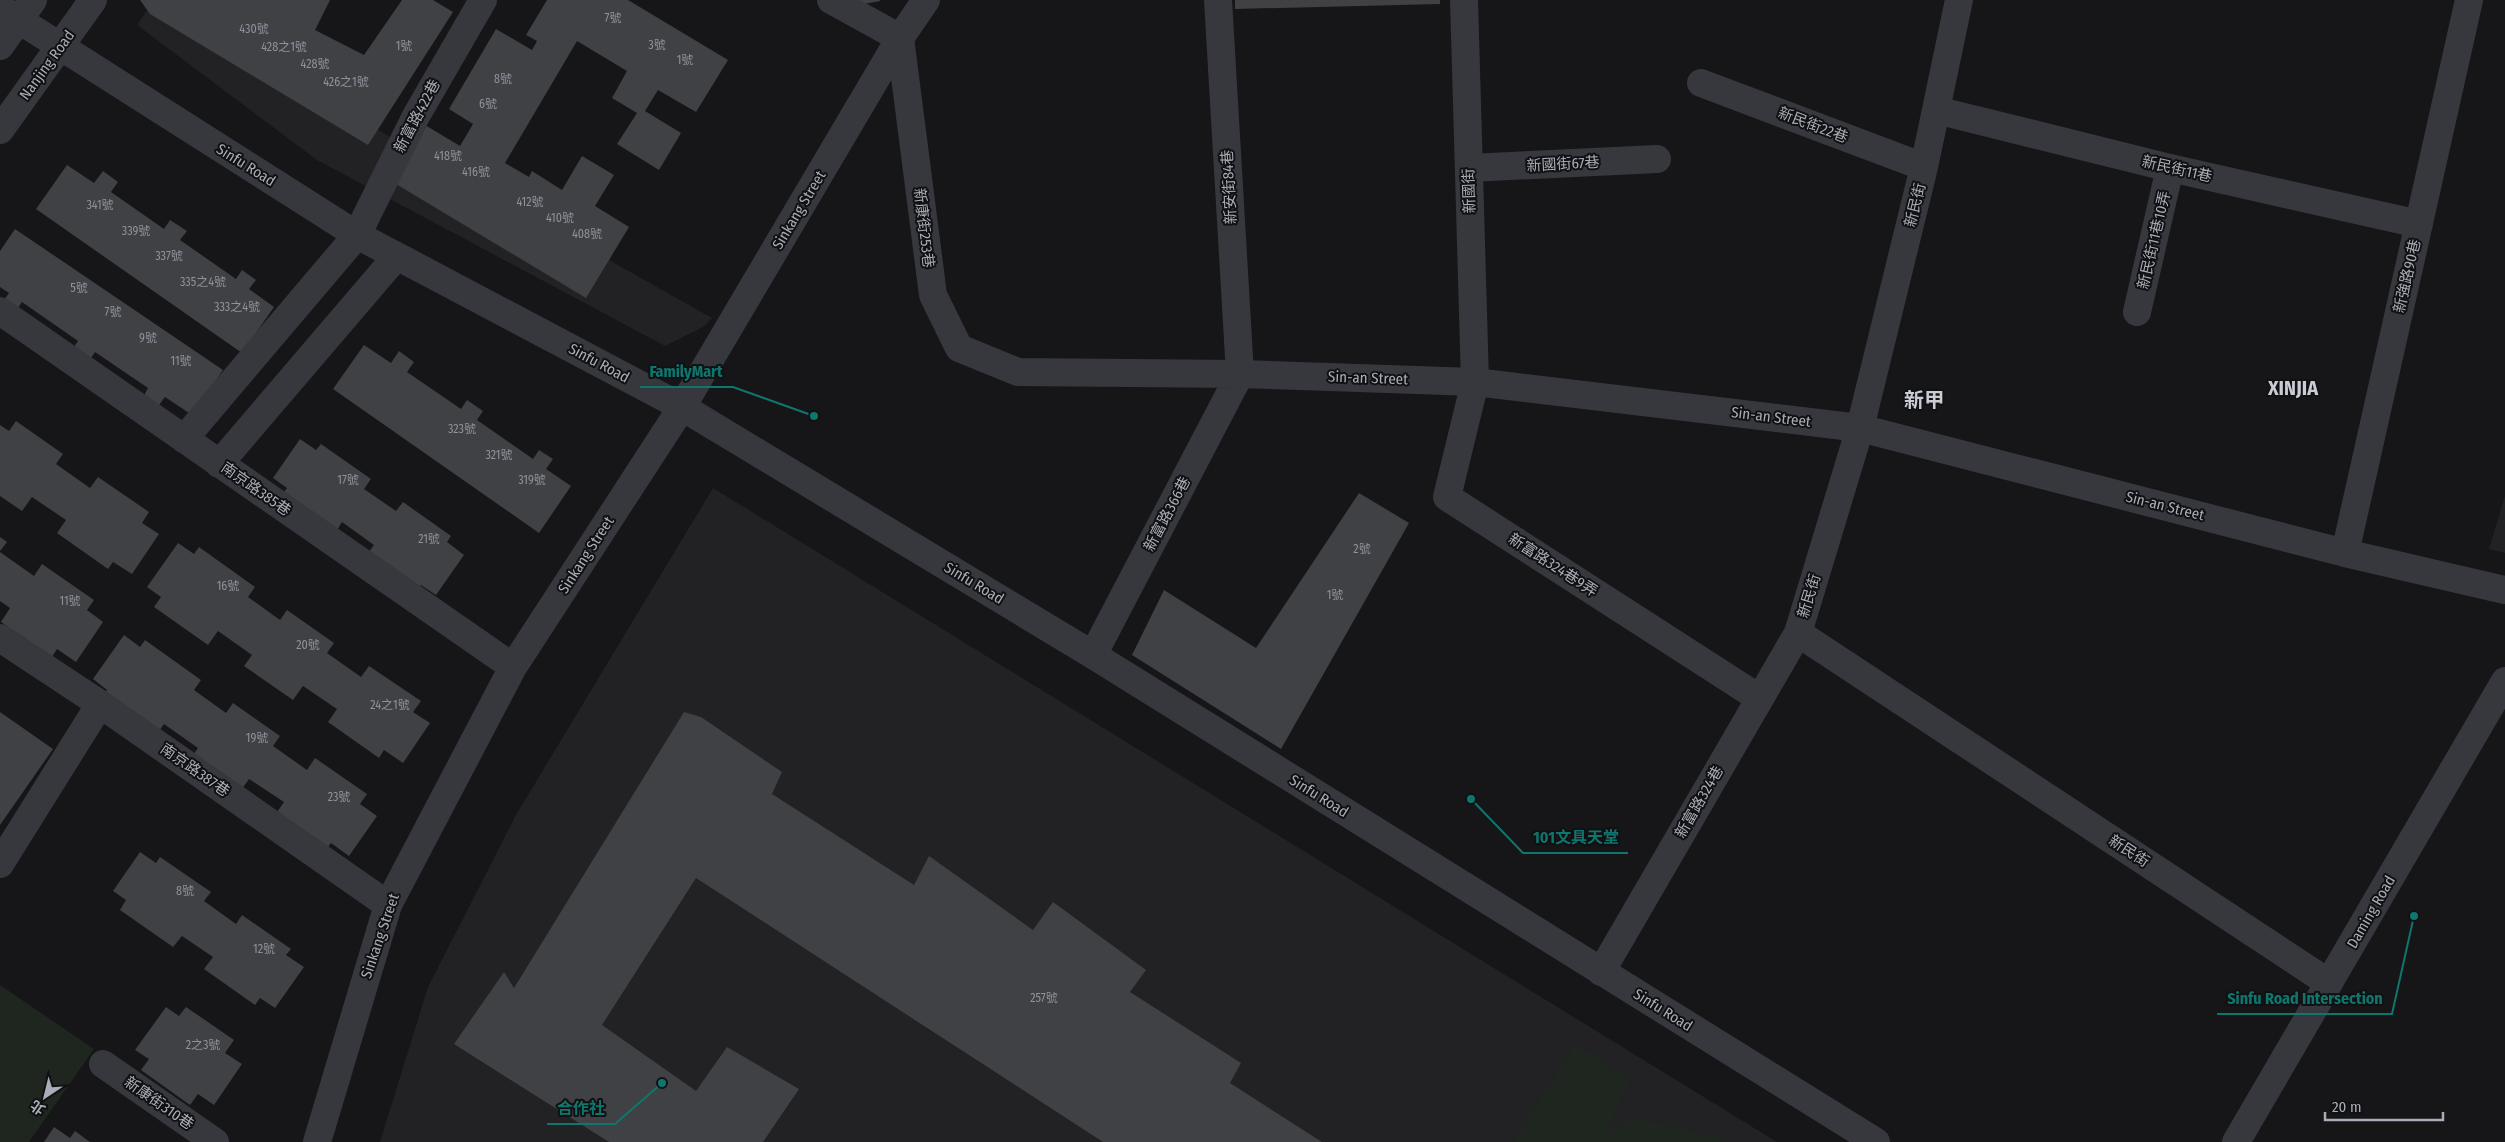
<svg xmlns="http://www.w3.org/2000/svg" width="2505" height="1142" font-family="'Fira Sans Condensed','Noto Sans TC',sans-serif">
	<rect width="100%" height="100%" fill="#161618"/>
	<path fill="#222225" d="M154,0L227,45L712,318L703,327L665,346L317,160L137,25Z
		M713,488L1777,1142H380L428,987L516,815Z
		M2505,496V553L2489,549Z"/>
	<path fill="#1e261f" d="M0,985L94,1049L29,1142H0Z
		M1576,1043L1630,1080L1607,1131L1637,1118L1721,1138L1726,1142H1513Z"/>
	<path fill="#404145" d="M140,0H330L315,30L364,55L402,0H433L453,12L368,145L150,14Z
		M547,0H628L728,60L696,112L658,90L645,111L681,133L659,170L617,144L637,113L612,98L627,71L577,41L505,163L529,177L532,171L562,190L582,156L614,175L595,206L629,227L586,298L391,181L425,125L460,146L473,124L449,109L496,29L532,50L537,41L526,35Z
		M842,0H880V1L853,6Z
		M1235,0H1440V4L1235,9Z
		M67,165L94,183L103,171L118,182L111,192L164,229L170,220L187,231L180,240L236,279L242,270L256,280L249,289L274,307L242,353L36,209Z
		M15,229L223,370L192,415L165,397L156,409L142,399L148,388L95,352L89,361L72,350L78,341L22,302L16,311L2,303L9,293L0,287V251Z
		M364,345L391,363L399,351L414,362L407,372L461,409L467,400L483,411L477,420L533,459L539,450L553,459L546,469L571,486L539,533L333,389Z
		M16,421L63,454L56,464L90,488L98,477L149,512L142,523L159,534L132,574L113,562L108,569L57,533L66,520L32,497L22,511L0,496V425L9,431Z
		M300,439L316,450L321,444L371,479L364,489L396,511L403,502L451,536L447,542L464,555L436,595L421,585L416,592L365,557L374,545L342,522L334,535L280,497L287,488L273,478Z
		M1359,493L1409,523L1281,749L1132,655L1164,590L1256,648Z
		M0,537L7,542L0,551Z
		M178,543L194,554L199,547L255,587L248,597L280,620L287,610L334,643L327,653L361,677L369,666L421,701L413,712L430,723L403,763L384,750L379,758L328,722L337,709L303,686L293,700L244,666L252,655L218,631L208,645L154,607L161,597L147,587Z
		M0,552L34,576L42,564L94,600L87,610L103,622L76,662L57,649L52,657L1,622L10,608L0,601Z
		M124,635L140,647L145,640L201,680L194,690L226,713L233,703L280,736L273,746L307,770L315,758L367,794L360,804L377,816L349,856L331,843L325,851L275,815L284,802L249,779L239,793L190,759L198,748L164,724L154,738L100,700L107,690L93,679Z
		M0,712L53,749L0,825Z
		M684,712L701,717L782,772L772,794L914,885L929,856L1033,930L1053,902L1146,970L1130,992L1241,1063L1230,1083L1322,1142H1103L696,878L602,1025L696,1091L727,1047L799,1089L763,1142H609L454,1044L504,972L514,988Z
		M140,852L156,863L160,857L211,892L204,901L236,924L242,915L291,949L286,955L304,967L275,1008L260,998L255,1005L204,969L213,957L182,936L173,947L120,910L126,900L113,891Z
		M166,1007L179,1016L186,1007L234,1040L225,1053L242,1064L214,1105L198,1094L190,1105L141,1070L149,1059L135,1050Z
		M54,1127L70,1138L75,1131L90,1142H44Z"/>
	<g fill="none" stroke-linecap="round" stroke-linejoin="round">
		<path stroke="#37383d" stroke-width="28" d="M831,0L900,38L933,295L959,348L1018,372L1240,374L1475,382L1860,428L2345,553L2505,590
			M1464,0L1475,382L1447,497L1759,698
			M1959,0L1924,167L1860,428L1798,633L2329,983
			M0,8L357,235L682,407L1093,655L1876,1142
			M0,46L33,0
			M1701,83L1924,167
			M1936,110L2170,168L2419,224
			M0,130L93,0
			M1469,168L1657,159
			M0,311L513,667
			M2137,312L2170,168
			M184,439L357,235L416,116L483,0
			M219,464L396,257
			M2345,553L2469,0
			M0,638L100,704L388,905
			M1093,655L1240,374L1218,0
			M0,864L100,704
			M1601,972L1798,633
			M103,1064L215,1142
			M317,1142L388,905L513,667L682,407L900,38L926,0
			M2236,1142L2505,681"/>
	</g>
	<g text-anchor="middle" dominant-baseline="central" stroke-width="4" stroke-linejoin="round" paint-order="stroke">
		<g font-size="12" fill="#8e929b">
			<text x="613" y="18">7號</text>
			<text x="254" y="29">430號</text>
			<text x="657" y="45">3號</text>
			<text x="404" y="46">1號</text>
			<text x="284" y="47">428之1號</text>
			<text x="685" y="60">1號</text>
			<text x="315" y="64">428號</text>
			<text x="503" y="79">8號</text>
			<text x="346" y="82">426之1號</text>
			<text x="488" y="104">6號</text>
			<text x="448" y="156">418號</text>
			<text x="476" y="172">416號</text>
			<text x="530" y="202">412號</text>
			<text x="100" y="205">341號</text>
			<text x="560" y="218">410號</text>
			<text x="136" y="231">339號</text>
			<text x="587" y="234">408號</text>
			<text x="169" y="256">337號</text>
			<text x="203" y="282">335之4號</text>
			<text x="79" y="288">5號</text>
			<text x="237" y="307">333之4號</text>
			<text x="113" y="312">7號</text>
			<text x="148" y="338">9號</text>
			<text x="181" y="361">11號</text>
			<text x="462" y="429">323號</text>
			<text x="499" y="455">321號</text>
			<text x="348" y="480">17號</text>
			<text x="532" y="480">319號</text>
			<text x="429" y="539">21號</text>
			<text x="1362" y="549">2號</text>
			<text x="228" y="586">16號</text>
			<text x="1335" y="595">1號</text>
			<text x="70" y="601">11號</text>
			<text x="308" y="645">20號</text>
			<text x="390" y="705">24之1號</text>
			<text x="257" y="738">19號</text>
			<text x="339" y="797">23號</text>
			<text x="185" y="891">8號</text>
			<text x="264" y="949">12號</text>
			<text x="1044" y="998">257號</text>
			<text x="203" y="1045">2之3號</text>
		</g>
		<g font-size="15" fill="#a8adb8" stroke="#111113">
			<text transform="translate(47 65) rotate(-54)">Nanjing Road</text>
			<text transform="translate(417 116) rotate(-62)">新富路422巷</text>
			<text transform="translate(1813 125) rotate(21)">新民街22巷</text>
			<text transform="translate(1563 164) rotate(-3)">新國街67巷</text>
			<text transform="translate(246 165) rotate(32)">Sinfu Road</text>
			<text transform="translate(2177 169) rotate(13)">新民街11巷</text>
			<text transform="translate(1229 187) rotate(-93)">新安街84巷</text>
			<text transform="translate(1469 191) rotate(-92)">新國街</text>
			<text transform="translate(1915 205) rotate(-76)">新民街</text>
			<text transform="translate(799 210) rotate(-59)">Sinkang Street</text>
			<text transform="translate(924 228) rotate(83)">新康街253巷</text>
			<text transform="translate(2154 240) rotate(-77)">新民街11巷10弄</text>
			<text transform="translate(2407 276) rotate(-77)">新強路90巷</text>
			<text transform="translate(599 363) rotate(28)">Sinfu Road</text>
			<text transform="translate(1368 378) rotate(2)">Sin-an Street</text>
			<text transform="translate(1771 417) rotate(7)">Sin-an Street</text>
			<text transform="translate(256 489) rotate(35)">南京路385巷</text>
			<text transform="translate(2165 506) rotate(14)">Sin-an Street</text>
			<text transform="translate(1167 514) rotate(-62)">新富路366巷</text>
			<text transform="translate(586 555) rotate(-57)">Sinkang Street</text>
			<text transform="translate(1553 565) rotate(33)">新富路324巷9弄</text>
			<text transform="translate(974 583) rotate(31)">Sinfu Road</text>
			<text transform="translate(1809 596) rotate(-73)">新民街</text>
			<text transform="translate(195 770) rotate(35)">南京路387巷</text>
			<text transform="translate(1319 796) rotate(32)">Sinfu Road</text>
			<text transform="translate(1699 802) rotate(-60)">新富路324巷</text>
			<text transform="translate(2129 851) rotate(33)">新民街</text>
			<text transform="translate(2371 912) rotate(-60)">Daming Road</text>
			<text transform="translate(380 936) rotate(-71)">Sinkang Street</text>
			<text transform="translate(1663 1010) rotate(32)">Sinfu Road</text>
			<text transform="translate(159 1103) rotate(35)">新康街310巷</text>
		</g>
		<g font-size="20" font-weight="bold" fill="#c9ccd4" stroke="#111113">
			<text x="2293" y="388">XINJIA</text>
			<text x="1924" y="400">新甲</text>
		</g>
	</g>
	<path fill="none" stroke="#0f766e" stroke-width="2" d="M814 416L733 387H640M1471 799L1523 853H1628M2414 916L2392 1014H2217M662 1083L615 1124H547"/>
	<g fill="#0f766e" stroke="#111113" stroke-width="2">
		<circle cx="814" cy="416" r="5"/>
		<circle cx="1471" cy="799" r="5"/>
		<circle cx="2414" cy="916" r="5"/>
		<circle cx="662" cy="1083" r="5"/>
	</g>
	<g font-size="16" text-anchor="middle" font-weight="bold" fill="#0f766e" stroke="#111113" stroke-width="4" stroke-linejoin="round" paint-order="stroke">
		<text x="686" y="377">FamilyMart</text>
		<text x="1576" y="843">101文具天堂</text>
		<text x="2305" y="1004">Sinfu Road Intersection</text>
		<text x="581" y="1114">合作社</text>
	</g>
	<g transform="translate(45 1097) rotate(215)" stroke="#111113" stroke-width="4" paint-order="stroke">
	<path d="M0-4L9 19L0 12L-9 19Z" fill="#a8adb8"/>
	<text y="-8" font-size="14" font-weight="bold" text-anchor="middle" fill="#a8adb8">北</text>
	</g>
	<path d="M2325 1112v8h118v-8" fill="none" stroke="#a8adb8" stroke-width="2.5"/>
	<text x="2332" y="1112" font-size="15" fill="#a8adb8" stroke="#111113" stroke-width="4" paint-order="stroke">20 m</text>
</svg>
